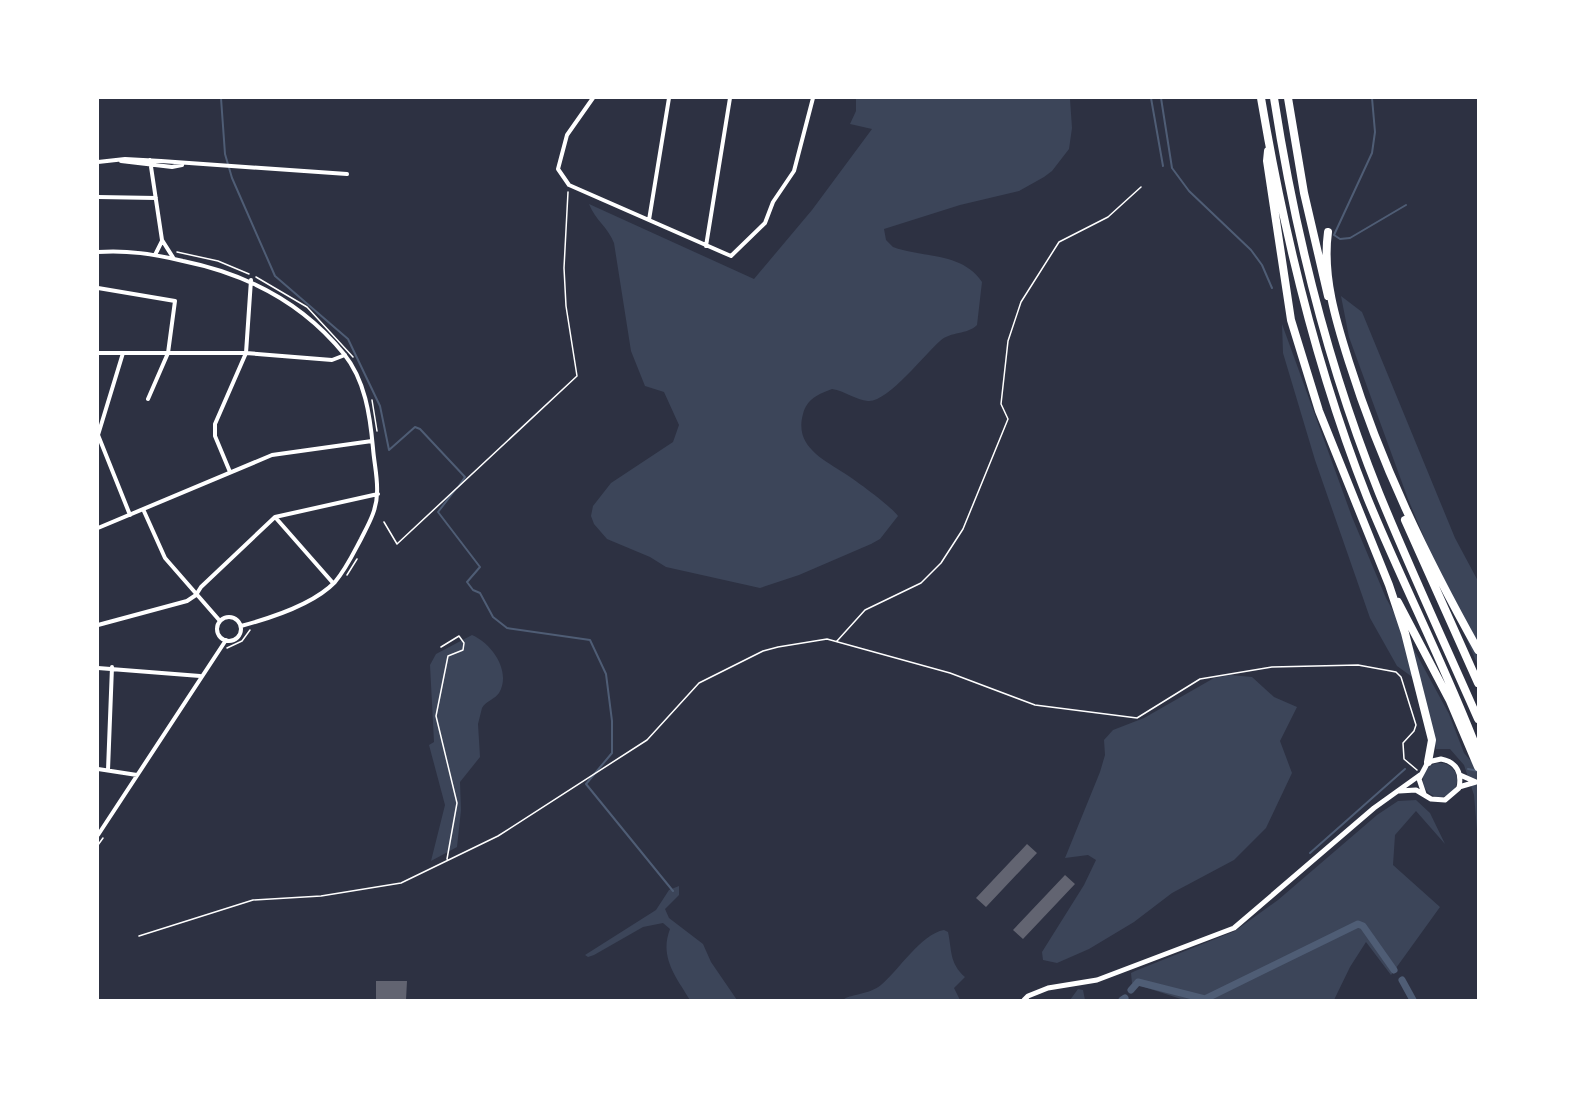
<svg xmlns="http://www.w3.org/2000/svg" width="1576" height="1098" font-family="Rubik,sans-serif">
	<rect width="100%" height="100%" fill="#2d3142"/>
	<path fill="#3c4559" d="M856,98L1070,99L1072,128L1069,149L1052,171L1044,177L1019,191L960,205L884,229L886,240L893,247C923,258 962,252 982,282L977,325C967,335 951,331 940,341C925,354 887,403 868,401C856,400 845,391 832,389C818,394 807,399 803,414C794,446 823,459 844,473C855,480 891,506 898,516L880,539L871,544L799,575L760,588L666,567L650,557L607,539L594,524L591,516L593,506L611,483L673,442L679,425L664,392L645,386L631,351L614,243C608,227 595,220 589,204L754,279L812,210L872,129L850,124L856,111Z
		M1341,296L1362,312L1455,538L1478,581V666L1408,499L1349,337Z
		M1282,324L1352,517L1386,598L1449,714L1464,753L1470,760L1478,763V841L1474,795L1464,765L1450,749H1436L1422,684L1397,666L1370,618L1315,460L1283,353Z
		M472,635C491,643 512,671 499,693C495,699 486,701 482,708L478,724L480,757L460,782L461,810L457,847L431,861L445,805L429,745L434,742L430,665L436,654Z
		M1230,675L1252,677L1274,697L1297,707L1280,741L1292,773L1266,828L1234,860L1172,893L1134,922L1089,949L1057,963L1043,960L1042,952L1084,885L1096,860L1088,855L1065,858L1100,772L1105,755L1104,740L1113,730L1144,718L1214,678Z
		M1423 780a17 17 0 1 1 34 0a17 17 0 1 1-34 0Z
		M1416,800L1430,813L1445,844L1416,811L1395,835L1393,865L1440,907L1391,975L1366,942L1350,967L1334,1000H1184L1132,983L1131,973L1135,971L1235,931L1278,900L1377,815L1398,801Z
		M679,886V895L665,909L669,918L703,944L711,962L737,1000H690C676,977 659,957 670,929L663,923L643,927L594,955L588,957L585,955L656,910L669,890Z
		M944,930L948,932C952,950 949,963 965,977L954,988L960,1000H843C849,994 869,995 881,985C899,970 921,934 944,930Z
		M1078,989L1083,990L1085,1000H1070Z"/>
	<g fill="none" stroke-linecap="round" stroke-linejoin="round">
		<path stroke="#4f5d75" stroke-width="2" d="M221,98L225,154L232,178L275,276L348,339L380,406L389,450L415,427L420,429L465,477L459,486
			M1151,98L1163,166
			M1161,98L1172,168L1189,191L1251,250L1262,265L1272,288
			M1372,98L1375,132L1372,153L1334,235L1340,239L1350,238L1406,205
			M455,490L438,512L480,567L467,582L473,590L480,593L493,617L507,628L590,640L606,674L612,721V753L586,784L673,891
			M1468,769L1478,771
			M1310,853L1405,769"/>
		<path stroke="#4f5d75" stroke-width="7" d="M1402,980L1413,1000
			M1131,990L1138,982L1205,999L1358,924L1363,926L1394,970
			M1122,1000L1125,998"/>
	</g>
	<path fill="#626471" d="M1027,844L1037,853L986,907L976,898Z
		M1065,875L1075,884L1023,939L1013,930Z
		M376,981H407L406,1000H376Z"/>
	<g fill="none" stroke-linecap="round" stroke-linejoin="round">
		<path stroke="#fff" stroke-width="1.5" d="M177,252L218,261L249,274
			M256,277L307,307L353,357
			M372,400L377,431
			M384,522L397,544L577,376L566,306L564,268L568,192
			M347,575L357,559
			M837,641L865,610L921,583L941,563L963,529L1008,419L1001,404L1008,341L1021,302L1059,242L1108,217L1141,187
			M441,647L459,636L464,643L463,650L448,656L436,716L457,803L447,859
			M227,648L242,641L250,630
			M98,845L103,838
			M139,936L253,900L321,896L401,883L498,836L647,740L699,683L763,651L778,647L827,639L950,673L1035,705L1137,718L1200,679L1272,667L1358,665L1396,672L1401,677L1416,725L1414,731L1403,743L1404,759L1417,770"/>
		<path stroke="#fff" stroke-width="4" d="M593,98L567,135L558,169L569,185L731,256L765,223L773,202L794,171L813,98
			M150,160L162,240L174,259
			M121,161L172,167L182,165
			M98,162L125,159L161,161L347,174
			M98,197L156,198
			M649,220L669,98
			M706,246L730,98
			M98,252C128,250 153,254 183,261C247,274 302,302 344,354C365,380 370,415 373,448C374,463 378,478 377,493C377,510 368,525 361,539C353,554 346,569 335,582C313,605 271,618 241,626
			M155,255L162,241
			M98,288L175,301L168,353L148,399
			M98,353H246L332,360L345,355
			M123,353L98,435L130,515
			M230,472L215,436V424L246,353L251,280
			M143,509L165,558L220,621
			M275,517L333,583
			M98,528L272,455L372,441
			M217 629a12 12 0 1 1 24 0a12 12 0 1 1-24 0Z
			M98,625L187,601L196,595L201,587L275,517L378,494
			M98,668L200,676
			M98,769L137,775
			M108,770L112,667
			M98,835L226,640"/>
		<path stroke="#fff" stroke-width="5" d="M1460,775L1476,782
			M1459,787L1476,782
			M1399,791L1416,790L1431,799L1445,800L1459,788C1462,773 1457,762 1441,759L1428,762L1419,779L1424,794
			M1024,1000L1028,996L1048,988L1097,980L1234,928L1374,808L1420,775"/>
		<path stroke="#fff" stroke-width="8" d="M1261,98C1284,234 1316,368 1367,497C1402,583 1445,665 1478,752
			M1274,98C1295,233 1328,366 1379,493C1410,569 1445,644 1478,719
			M1288,98L1304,193L1328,296
			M1268,151L1267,161L1291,320L1319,411L1389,585L1405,633L1432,740L1428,762
			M1328,232C1322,276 1336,321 1349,362C1381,464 1426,557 1478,650
			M1405,520L1478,683
			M1398,602L1450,701L1478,767"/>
	</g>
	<rect width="1576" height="1098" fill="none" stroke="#ffffff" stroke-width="198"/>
</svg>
